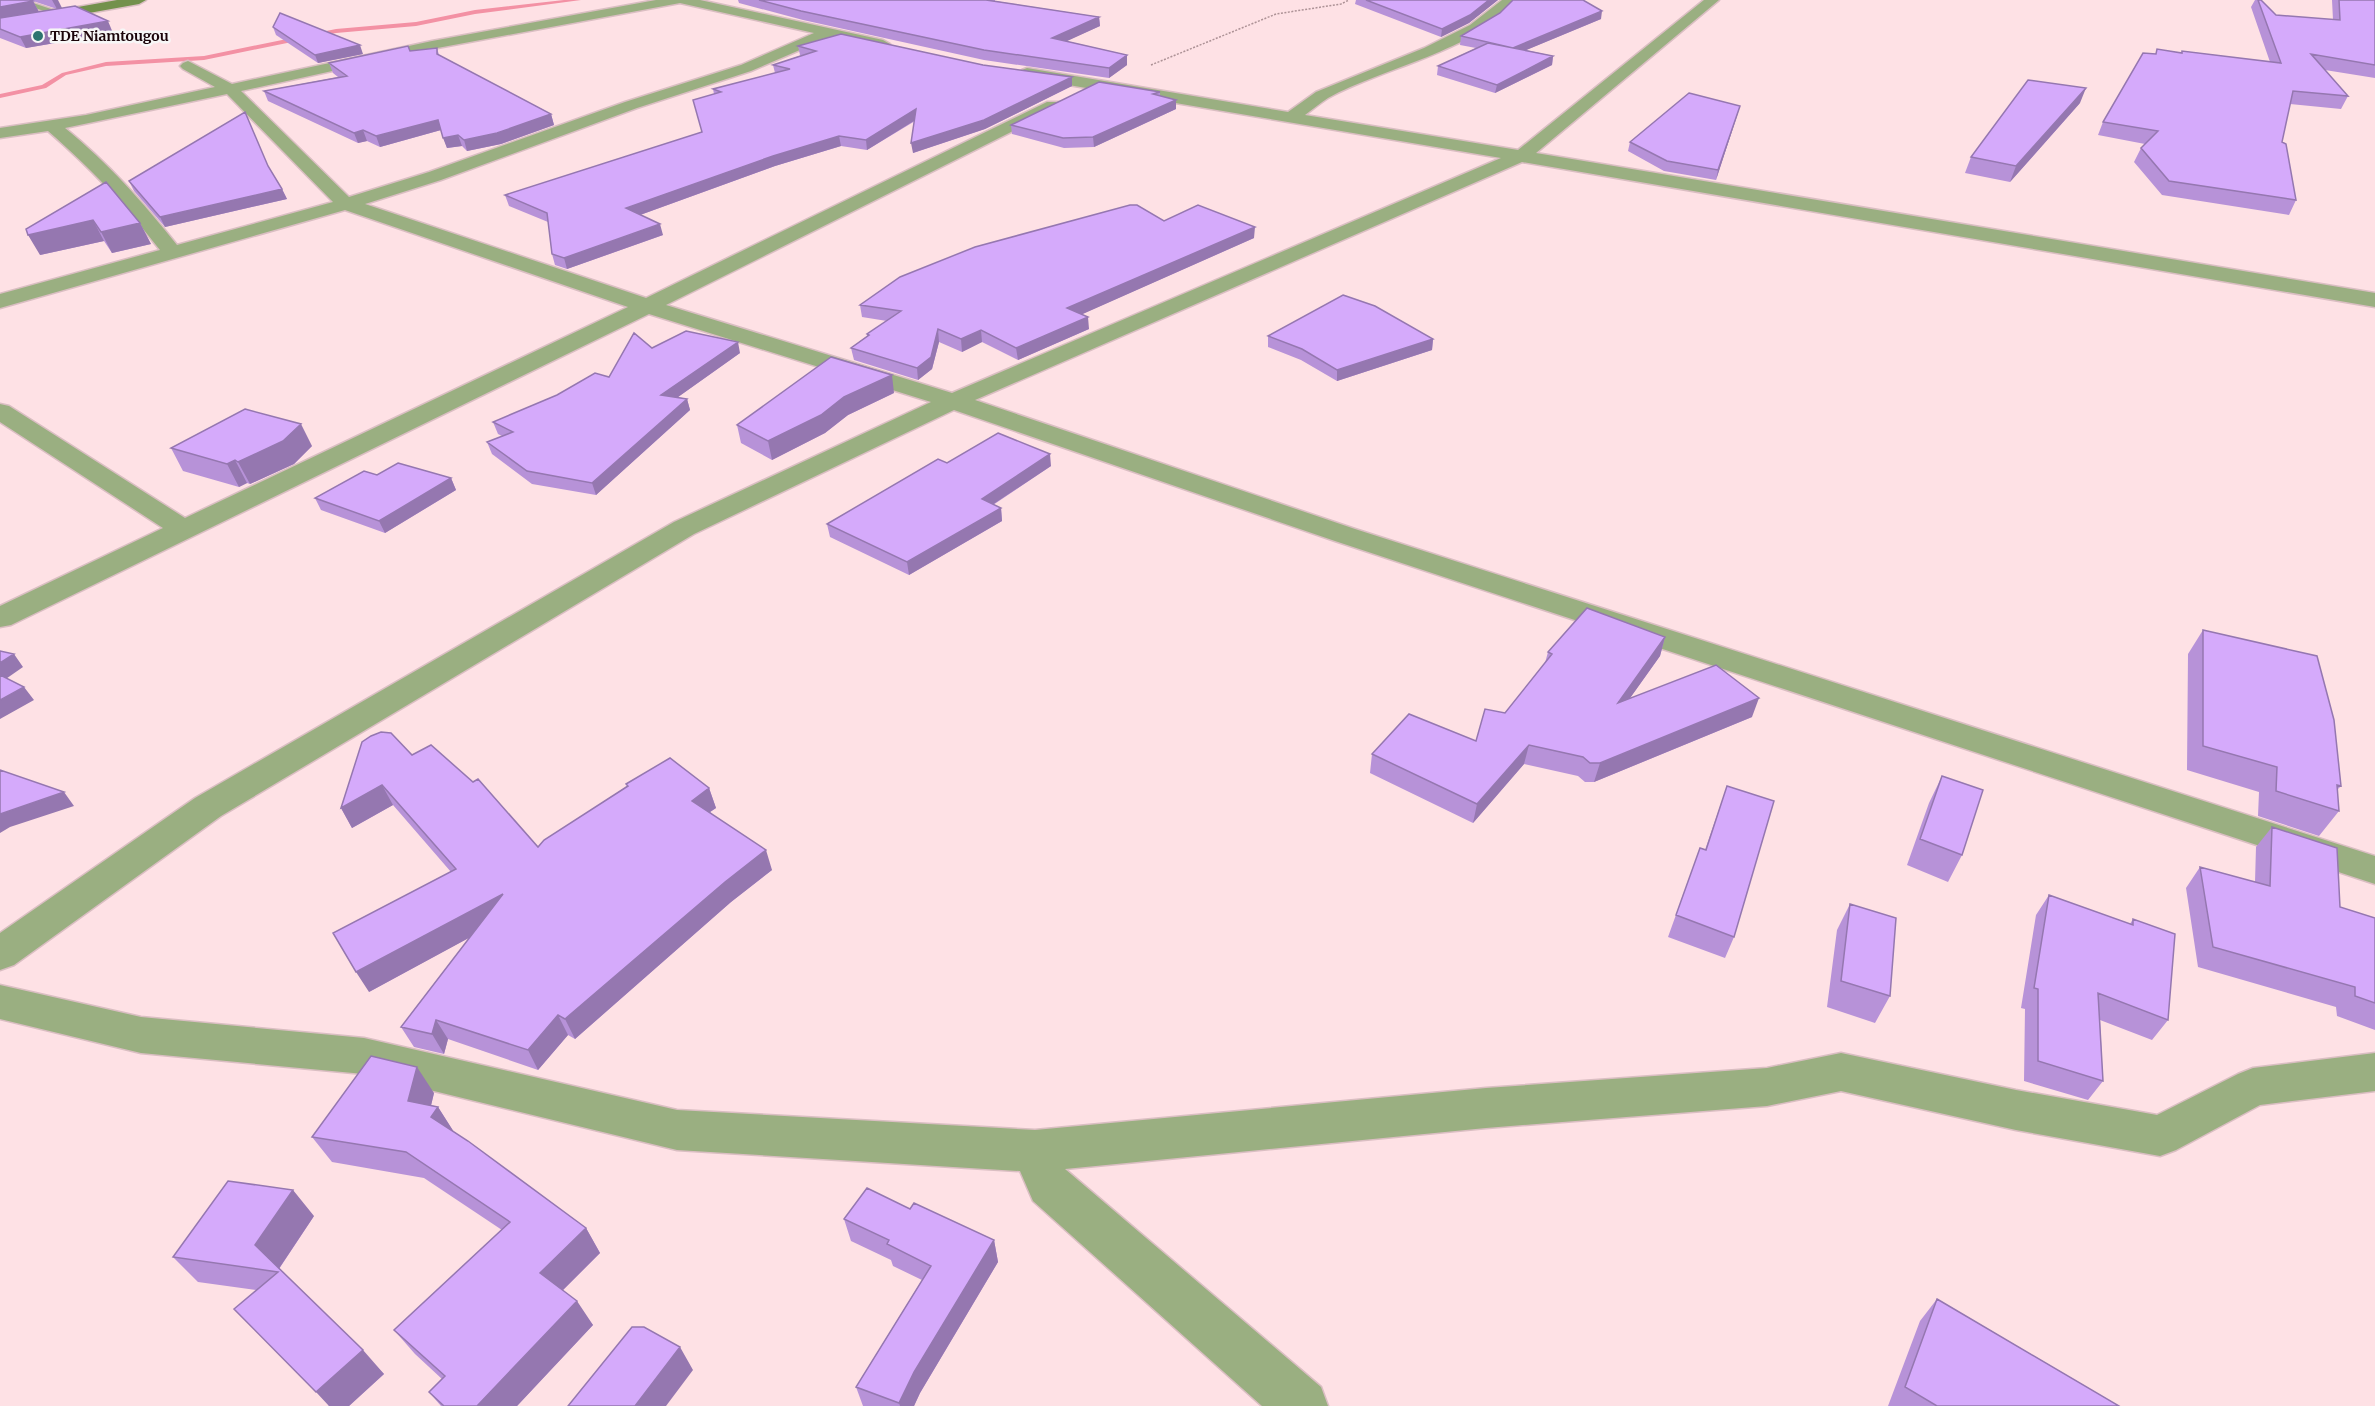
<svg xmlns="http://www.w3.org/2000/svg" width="2375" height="1406" font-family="Merriweather,serif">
	<rect width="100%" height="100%" fill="#fee1e5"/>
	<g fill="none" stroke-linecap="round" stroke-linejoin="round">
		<path fill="#f391a4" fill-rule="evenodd" d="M564,0H581L475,14L416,26L336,33L204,60L106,66L66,75L46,88L0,98V94L42,85L62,73L106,62L204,56L336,29L416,22L475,10Z"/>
		<defs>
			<path id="lane" d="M11,0H24L66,14L59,16Z"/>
			<path id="street" d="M656,0H700L883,40L890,44L883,48L830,37L751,71L637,108L441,180L365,204L646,298L1047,102H1059L1061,105L1059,108L666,305L952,393L1501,158L1027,78L1022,76L1019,73L1022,70L1027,68L1288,112L1316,92L1424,48L1470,25L1502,0H1517C1474,52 1384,67 1328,98C1320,103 1313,109 1305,115L1518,150L1704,0H1719L1536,153L2375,293V307L1522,162L975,400L1355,529L2375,856V884L1335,541L954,410L694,534L221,816L14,965L0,970V933L195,798L674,522L931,402L649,314L11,625L0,627V606L163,528L0,422V404L9,406L185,518L628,307L345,210L0,308V294L160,250C124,204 92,169 48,131L0,138V128L86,115L215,87L183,69L180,66L183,63L188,61L232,84L432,41ZM680,3L814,33L741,65L625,102L429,172L349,197L241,91L432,49ZM227,94L333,202L177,245C142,201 109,164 65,128Z
				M0,985L141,1017L364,1038L677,1110L1035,1130L1486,1088L1767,1068L1841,1053L2016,1090L2157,1115L2238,1074L2253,1068L2375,1053V1091L2260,1105L2176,1150L2160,1156L2016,1130L1841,1091L1767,1106L1486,1128L1065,1169L1321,1387L1328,1406H1262L1033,1201L1020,1171L677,1150L364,1074L141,1053L0,1019Z"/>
			<path id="secondary" d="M117,0H146L139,4L0,29V21Z"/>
		</defs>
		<use href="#lane" stroke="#dabec2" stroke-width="3"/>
		<use href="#street" stroke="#dabec2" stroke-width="3"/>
		<use href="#secondary" stroke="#dabec2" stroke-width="3"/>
		<path stroke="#ad9296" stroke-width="1.5" stroke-dasharray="2 1.5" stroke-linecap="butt" d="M1151,65L1276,14L1341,4L1349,0"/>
		<use href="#lane" fill="#9aaf81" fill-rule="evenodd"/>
		<use href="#street" fill="#9aaf81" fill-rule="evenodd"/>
		<use href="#secondary" fill="#73914c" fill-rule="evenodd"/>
	</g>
	<path fill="#b792d8" d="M0,0H58L57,9L33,1L39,12L113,33L26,48L0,38Z
		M738,0H995V1L1099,17L1100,26L1066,41L1127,55V65L1109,78L984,60L803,20L739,3Z
		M1356,0H1498L1469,23L1441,37L1355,4Z
		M2255,0H2261L2276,15L2333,20L2332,0H2375V78L2325,70L2348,96L2341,109L2290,104L2282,142L2296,200L2289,215L2162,195L2134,162L2141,148L2145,144L2098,135L2103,122L2155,54L2181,53L2182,51L2270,62L2251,7Z
		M1500,13L1601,19L1526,50L1553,56L1552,65L1495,93L1437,75L1438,66L1476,48L1460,45L1461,36Z
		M273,27L363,54L318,63L276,35Z
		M798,46L1072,86L985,129L913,153L915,121L867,150L841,146L775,166L640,215L663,235L567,269L555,265L552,254L548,222L509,206L505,195L702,132L714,94L713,89L775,73L773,65L802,55H800Z
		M437,48L439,55L551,114L554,125L501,144L467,151L462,146L447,148L441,130L380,147L367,141L358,143L268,101L264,91L338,77L333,73L329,63L410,51Z
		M1160,92V96L1176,109L1094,147L1064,148L1012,134L1011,125Z
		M2080,103L2010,182L1965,173L1971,157Z
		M1740,106L1716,180L1664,171L1628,151L1630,142Z
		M268,166L282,189L287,199L165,227L134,191L129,181Z
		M106,182L140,223L151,244L112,253L104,241L40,255Z
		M1164,221L1254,238L1082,314L1089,329L1018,360L982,342L962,352L939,342L932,369L918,380L854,360L851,348L867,336V334L887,321L862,317L860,305Z
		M1268,336L1433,339L1432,350L1337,381L1301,360L1268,347Z
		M652,348L740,353L678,397L687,399L690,410L596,495L532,484L492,454L487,442L502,436L498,434L493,422L609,377Z
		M894,393L848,415L825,433L772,460L741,443L737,425Z
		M312,446L294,464L250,484L247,483L239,487L183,471L171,448Z
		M947,463L1051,466L993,505L1001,508L1002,521L909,575L830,537L827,524Z
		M377,475L451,478L456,490L385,533L321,510L315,498Z
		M2203,630L2341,786L2337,790L2339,811L2319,836L2258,816L2259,792L2187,770L2188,654Z
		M1665,637L1660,656L1630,698L1752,717L1594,782H1585L1578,776L1524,764L1473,823L1370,773L1372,754L1476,741L1505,713L1545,663L1548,652Z
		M412,755L538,847L627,786L626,784L709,788L716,808L710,812L772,870L731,902L575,1039L568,1035L538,1070L448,1039L444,1054L414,1047L401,1027L470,937L369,992L451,872L393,805L352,828L341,808Z
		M1942,776L1962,855L1948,882L1907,865L1929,803Z
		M1727,786L1734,937L1725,958L1668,937L1700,848L1705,850Z
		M2272,827L2340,907L2375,918V1030L2337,1016L2336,1007L2198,967L2186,888L2200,867L2255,882L2256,847Z
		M2049,895L2130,924L2133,919L2168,1020L2152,1040L2100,1020L2103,1081L2088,1100L2024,1081L2025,1009L2021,1008L2036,915Z
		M1850,904L1890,996L1875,1023L1827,1007L1837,930Z
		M434,1093L431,1105L438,1107L453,1131L586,1228L600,1253L563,1290L593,1325L517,1406H441L429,1392L442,1379L415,1354L394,1330L502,1230L424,1178L332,1162L312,1137Z
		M910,1209L994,1240L998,1262L920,1393L914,1406H863L856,1387L922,1280L893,1266L891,1260L851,1241L844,1219Z
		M314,1216L279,1269L384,1374L349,1406H329L256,1290L198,1282L173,1257Z
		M1937,1299L2119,1406H1888L1920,1321Z"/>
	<path fill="#9577b0" d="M52,0H58L62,8L57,9Z
		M1489,0H1498L1469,23L1441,37L1442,29Z
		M33,1L39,12L0,19V7Z
		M1602,11L1601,19L1512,56L1513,48Z
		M1099,17L1100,26L1052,48V38Z
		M108,21L113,33L26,48L20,37Z
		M360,45L363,54L318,63L315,55Z
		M1127,55V65L1109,78V68Z
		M1553,56L1552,65L1495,93L1497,85Z
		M1072,77V86L985,129L913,153L911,143Z
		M2086,88L2080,103L2010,182L2016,166Z
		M1176,100V109L1094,147L1093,137Z
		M1740,106L1737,116L1716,180L1718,170Z
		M916,109L917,119L867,150L866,140Z
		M551,114L554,125L501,144L467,151L464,140Z
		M438,120L441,130L380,147L376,136Z
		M363,130L367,141L358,143L354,133Z
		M458,135L462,146L447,148L443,138Z
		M839,136L841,146L775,166L629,219L626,208L773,156Z
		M282,189L287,199L165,227L160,217Z
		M93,220L104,241L40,255L28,235Z
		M140,223L151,244L112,253L101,232Z
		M660,224L663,235L567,269L564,258Z
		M1255,227L1254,238L1067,321V308Z
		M1088,317L1089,329L1018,360L1016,348Z
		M938,329L939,342L932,369L918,380L917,368Z
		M981,330L982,342L962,352L961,339Z
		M1433,339L1432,350L1337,381V370Z
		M738,342L740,353L664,407L661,395Z
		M892,375L894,393L848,415L825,433L772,460L768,441L844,397Z
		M687,399L690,410L596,495L592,483Z
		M301,424L312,446L294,464L250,484L238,462Z
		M1050,454L1051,466L983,511L982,499Z
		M235,460L247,483L239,487L227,464Z
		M451,478L456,490L385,533L379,521Z
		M1001,508L1002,521L909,575L907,562Z
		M1665,637L1660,656L1613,722L1618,703Z
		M14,654L23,667L0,683V663Z
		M24,687L34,700L0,719V700Z
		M1759,698L1752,717L1594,782L1600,763Z
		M1529,745L1524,764L1473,823L1477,804Z
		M382,785L393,805L352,828L341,808Z
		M709,788L716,808L698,820L692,801Z
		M64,792L74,806L10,827L0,833V814Z
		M766,850L772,870L731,902L575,1039L565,1019L725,882Z
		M503,894L513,914L369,992L356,972Z
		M558,1015L568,1035L538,1070L528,1050Z
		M436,1020L448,1039L444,1054L432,1034Z
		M417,1067L434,1093L426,1127L408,1101Z
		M438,1107L454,1132L431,1117Z
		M293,1190L314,1216L278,1270L255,1245Z
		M586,1228L600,1253L556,1297L540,1273Z
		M994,1240L998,1262L920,1393L914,1406H900L899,1403L914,1372Z
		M577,1301L593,1325L517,1406H477Z
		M680,1347L693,1370L666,1406H635Z
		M363,1350L384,1374L349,1406H329L316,1392Z"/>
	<path fill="#d5aafb" stroke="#9577b0" stroke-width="1.5" d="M0,0H31L33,1L0,7Z
		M759,0H986L1099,17L1052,38L1127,55L1109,68L984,50L801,11Z
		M1366,0H1489L1470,15L1442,29Z
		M1513,0H1583L1602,11L1513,48L1461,36L1500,13Z
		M2258,0H2261L2276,15L2340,20L2339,0H2375V65L2311,54L2348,96L2293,91L2282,142L2286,144L2296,200L2169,181L2141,148L2158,131L2103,122L2143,53L2156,54L2157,49L2182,53V51L2281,63Z
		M75,6L108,21L20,37L0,29V18Z
		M280,13L360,45L315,55L273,27Z
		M841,34L983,65L1072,77L984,120L911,143L916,109L866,140L839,136L773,156L626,208L660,224L564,258L552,254L547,213L505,195L702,132L693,100L721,92L713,89L790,69L773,65L816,51L798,46Z
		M1488,43L1553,56L1497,85L1438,66Z
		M408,46L410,51L437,48V54L551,114L497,133L464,140L458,135L443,138L438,120L376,136L363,130L354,133L264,91L347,76L329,63Z
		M2028,80L2086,88L2016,166L1971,157Z
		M1099,82L1160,92L1153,94L1176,100L1093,137L1063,138L1011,125Z
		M1689,93L1740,106L1718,170L1667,161L1630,142Z
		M245,112L268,166L282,189L160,217L129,181Z
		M106,182L140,223L101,232L93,220L28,235L26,229Z
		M1130,205H1137L1164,221L1198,205L1255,227L1067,308L1088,317L1016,348L981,330L961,339L938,329L931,357L917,368L851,348L869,335L867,334L901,311L860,305L900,277L975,247Z
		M1343,295L1375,306L1433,339L1337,370L1302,349L1268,336Z
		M686,331L738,342L661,395L687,399L592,483L527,471L487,442L513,432L493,422L557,395L595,373L609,377L634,333L652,348Z
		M831,357L892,375L844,397L821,415L768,441L737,425Z
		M245,409L301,424L283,441L238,462L235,460L227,464L171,448Z
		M998,433L1050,454L982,499L1001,508L907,562L827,524L938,459L947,463Z
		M398,463L451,478L379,521L315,498L364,471L377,475Z
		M1587,608L1665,637L1618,703L1716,665L1759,698L1600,763H1590L1583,757L1529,745L1477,804L1372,754L1409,714L1476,741L1485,709L1505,713L1552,654L1548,652Z
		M2203,630L2317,656L2334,720L2341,786L2337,785L2339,811L2276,791L2277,767L2203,746Z
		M0,651L14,654L0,663Z
		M0,675L24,687L0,700Z
		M381,732L391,733L412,755L431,745L473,782L478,779L538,847L544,840L628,786L626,784L670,758L709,788L692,801L766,850L725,882L565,1019L558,1015L528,1050L436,1020L432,1034L401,1027L503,894L356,972L333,933L456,869L382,785L341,808L362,742L371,736Z
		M0,770L64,792L0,814Z
		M1942,776L1983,790L1962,855L1920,839Z
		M1727,786L1774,801L1734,937L1676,915L1700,848L1706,850Z
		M2272,827L2337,848L2340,907L2375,918V1003L2355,996V987L2213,947L2200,867L2270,886Z
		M2049,895L2133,925V919L2175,934L2168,1020L2098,993L2103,1081L2038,1061V989L2034,988Z
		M1850,904L1896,918L1890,996L1841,981Z
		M371,1056L417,1067L408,1101L438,1107L431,1117L468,1141L586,1228L540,1273L577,1301L477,1406H444L429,1392L445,1376L394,1330L510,1222L406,1152L312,1137Z
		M228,1181L293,1190L255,1245L363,1350L316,1392L234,1309L278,1272L173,1257Z
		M867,1188L910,1209L914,1203L994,1240L914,1372L899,1403L856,1387L931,1266L887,1244L889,1240L844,1219Z
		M1937,1299L2119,1406H1937L1905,1387Z
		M632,1327H644L680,1347L635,1406H568Z"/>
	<circle fill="#2d7570" stroke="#f7f7f7" stroke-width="2" cx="38" cy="36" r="6"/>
	<g text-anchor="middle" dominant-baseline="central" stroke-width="5" stroke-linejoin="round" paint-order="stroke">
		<g font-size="14" font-weight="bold" fill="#1b050a" stroke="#f7f7f7" text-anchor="start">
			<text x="50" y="36">TDE Niamtougou</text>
		</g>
	</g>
</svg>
